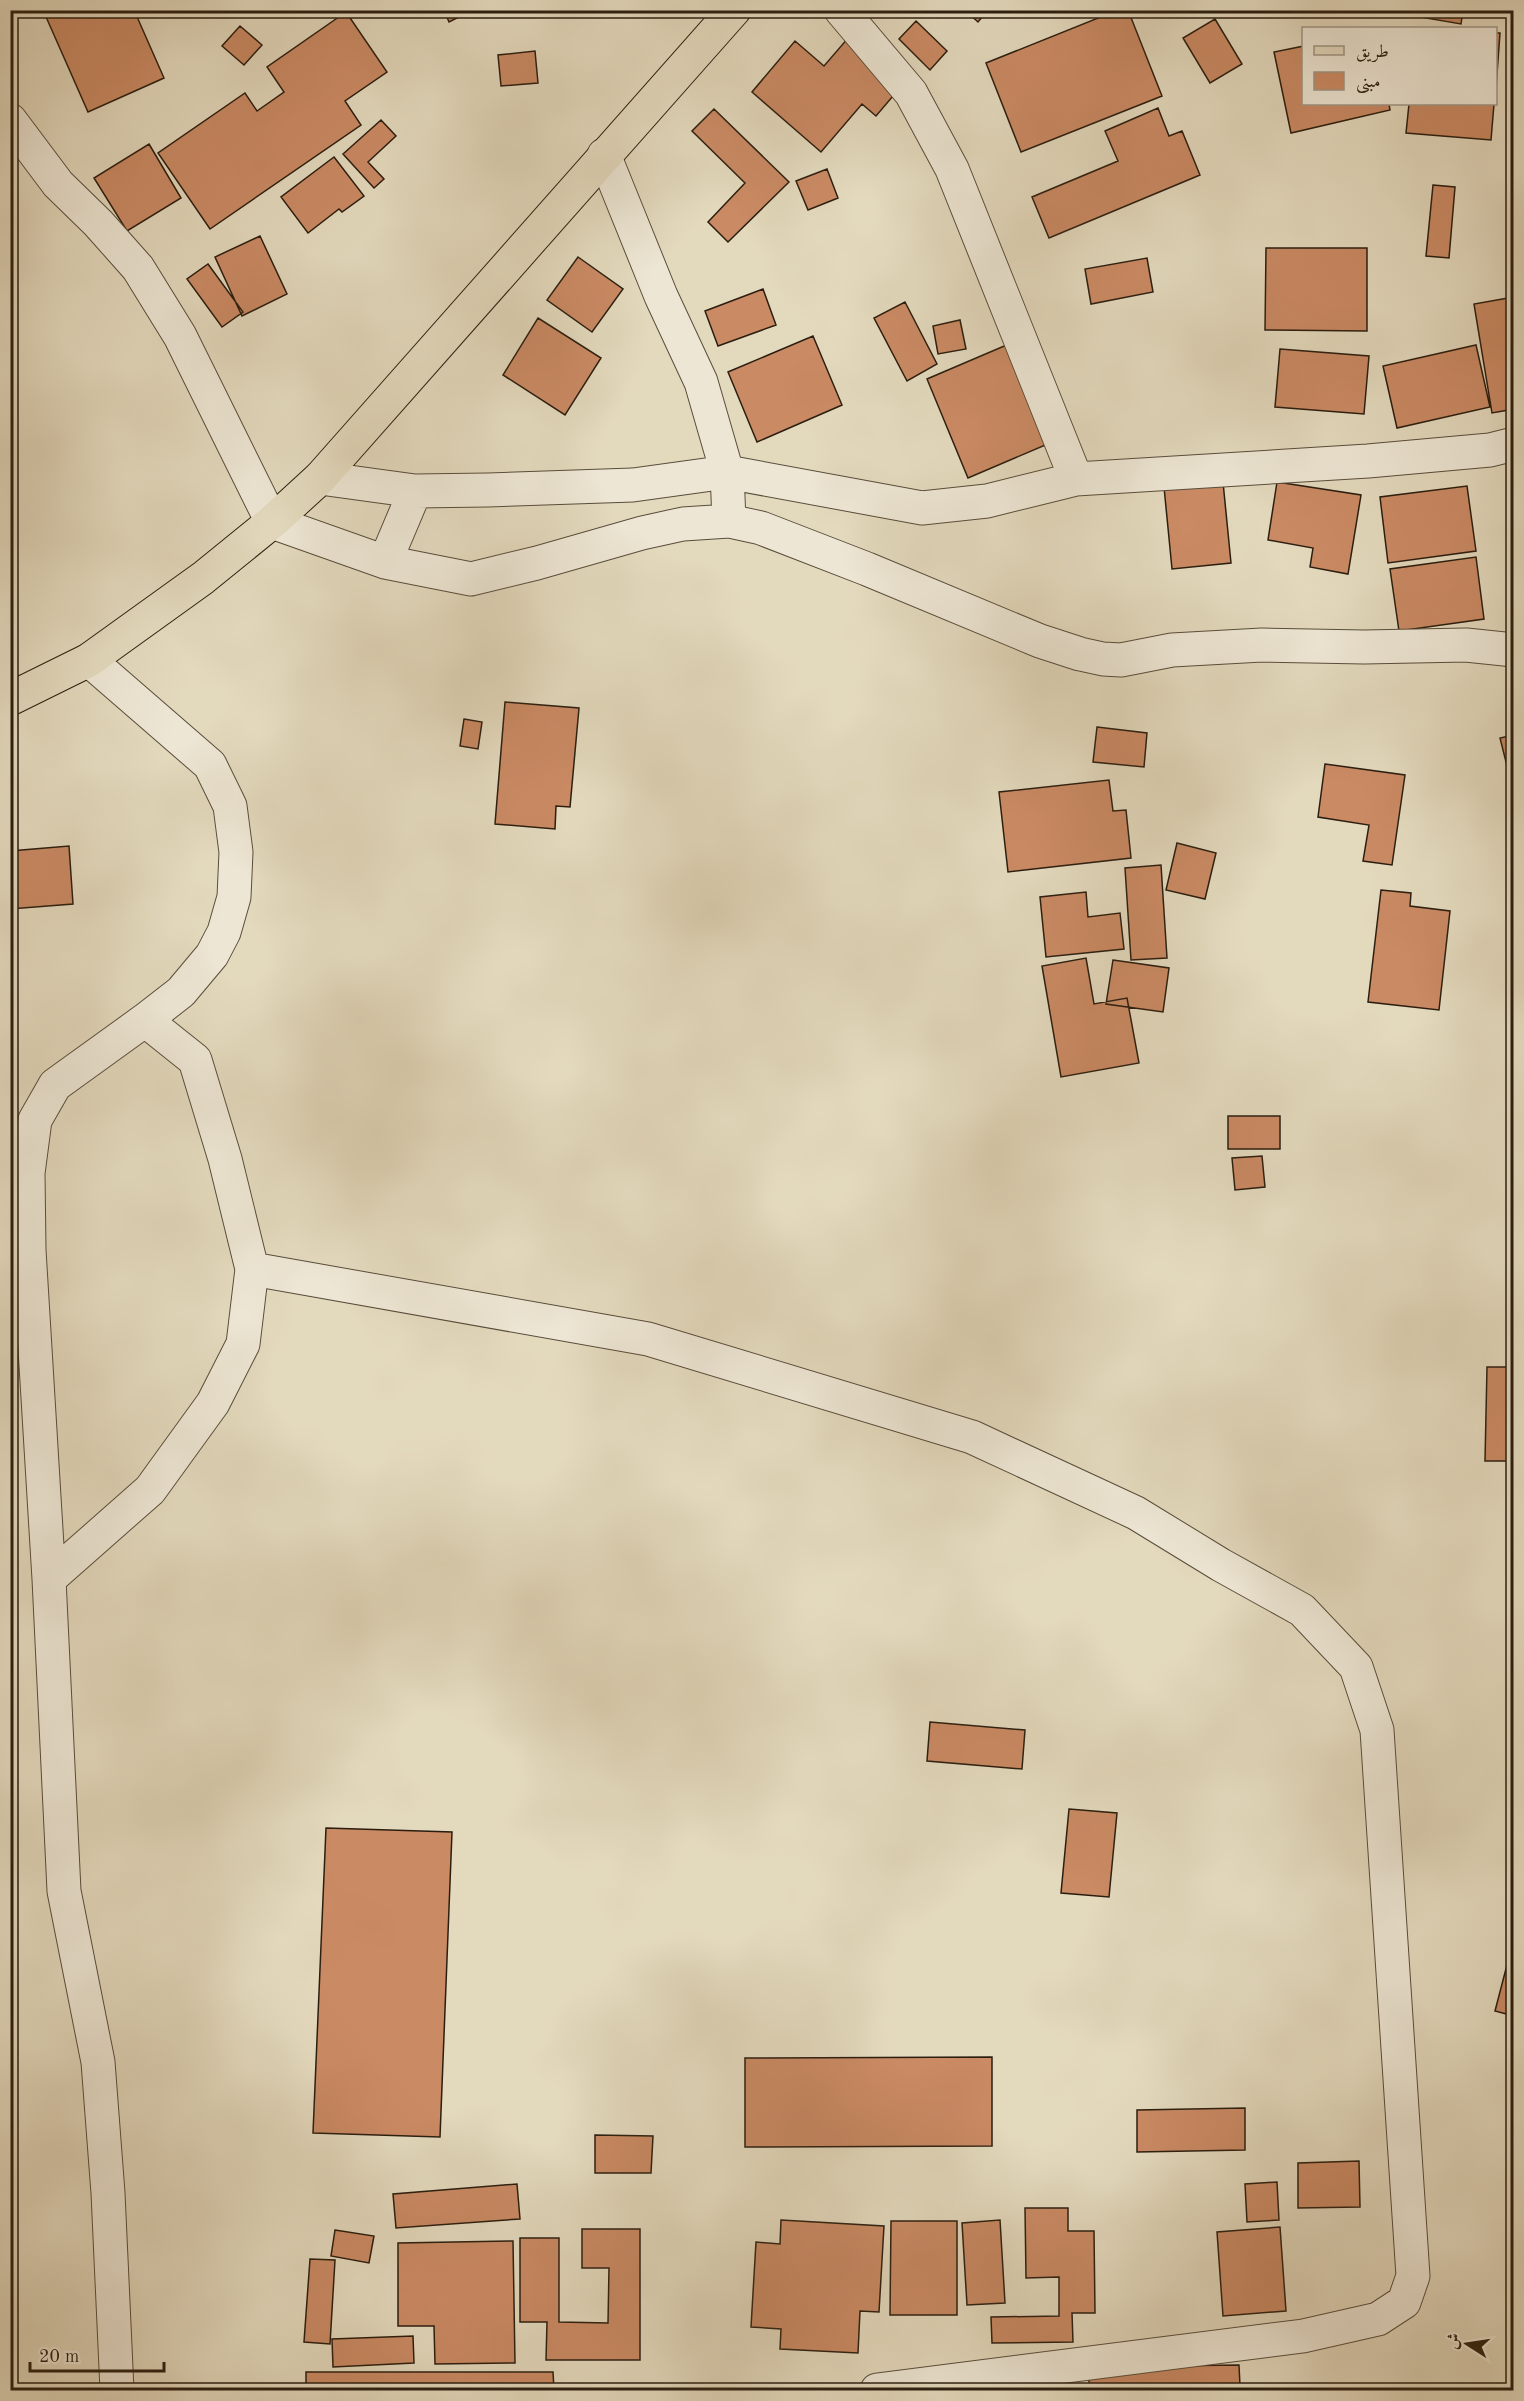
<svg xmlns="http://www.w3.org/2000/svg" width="1524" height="2401" font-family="'Old Standard TT',Amiri,serif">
	<rect width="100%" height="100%" fill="#e3d9bd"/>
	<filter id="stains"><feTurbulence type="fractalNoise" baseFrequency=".00333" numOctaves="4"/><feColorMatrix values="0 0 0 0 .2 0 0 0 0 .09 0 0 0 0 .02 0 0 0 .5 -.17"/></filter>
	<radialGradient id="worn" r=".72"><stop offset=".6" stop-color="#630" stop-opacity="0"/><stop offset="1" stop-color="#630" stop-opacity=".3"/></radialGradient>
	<path fill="#ca8a64" stroke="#2b1e10" stroke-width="1.5" d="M43,10H134L164,78L88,112Z
		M444,10H473L449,22Z
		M965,10H988L978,22Z
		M1118,10H1128L1162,96L1021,152L986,63Z
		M1415,10H1463L1461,24L1414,16Z
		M346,12L387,72L345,101L361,125L210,229L158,153L245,93L257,111L284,92L267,67Z
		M1215,19L1242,64L1210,83L1183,38Z
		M916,21L947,51L930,70L899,39Z
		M240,26L262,45L244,65L222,46Z
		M855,30L910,76L876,116L862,104L821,152L752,92L795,41L824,66Z
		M1496,33H1500L1496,88Z
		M1304,46V104H1389L1390,110L1291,133L1274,52Z
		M535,51L538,83L501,86L498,55Z
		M1409,104H1494L1491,140L1406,133Z
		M1158,108L1169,136L1182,131L1200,175L1049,238L1032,197L1118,161L1105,131Z
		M714,109L789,182L728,242L708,222L745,183L692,131Z
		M381,120L396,136L368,162L384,179L374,188L343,154Z
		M149,144L181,198L127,231L94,178Z
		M334,157L364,196L342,212L339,209L308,233L281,197Z
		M827,169L838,198L808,210L796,181Z
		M1433,185L1455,187L1449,258L1426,256Z
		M260,236L287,294L242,316L215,257Z
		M1266,248H1367V331L1265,330Z
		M578,257L623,289L592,332L547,300Z
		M1147,258L1153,292L1091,304L1085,269Z
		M208,264L243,312L222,327L187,279Z
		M763,289L776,325L718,346L705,311Z
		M1514,297V409L1492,413L1474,304Z
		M905,302L937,364L907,381L874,318Z
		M538,318L601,358L565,415L503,375Z
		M960,320L966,349L938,354L933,326Z
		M813,336L842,405L757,442L728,372Z
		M1023,338L1064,437L968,478L927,379Z
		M1476,345L1490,407L1397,428L1383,366Z
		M1280,349L1369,356L1364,414L1275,407Z
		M1223,482L1231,563L1172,569L1164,487Z
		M1277,482L1361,495L1348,574L1310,567L1313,548L1268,540Z
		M1467,486L1476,551L1388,563L1380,497Z
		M1476,557L1484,619L1399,631L1390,569Z
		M505,702L579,708L570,807L556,806L555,829L495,824Z
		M464,719L482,722L478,749L460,746Z
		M1097,727L1147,733L1144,767L1093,762Z
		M1514,735V794L1500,738Z
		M1325,764L1405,775L1392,865L1363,861L1369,825L1318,817Z
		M1109,780L1113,811L1126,810L1131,858L1008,872L999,792Z
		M1177,843L1216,853L1205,899L1166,890Z
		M69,846L73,904L10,909V851Z
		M1161,865L1167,958L1131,960L1125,868Z
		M1381,890L1411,893L1410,906L1450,911L1439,1010L1368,1002Z
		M1086,892L1088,917L1120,913L1124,949L1046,957L1040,897Z
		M1086,958L1094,1004L1127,998L1139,1063L1061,1077L1042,966Z
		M1113,960L1169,968L1163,1012L1106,1004Z
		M1228,1116H1280V1149H1228Z
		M1262,1156L1265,1187L1235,1190L1232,1158Z
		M1487,1367H1514V1461H1485Z
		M930,1722L1025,1730L1022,1769L927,1761Z
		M1069,1809L1117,1813L1109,1897L1061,1893Z
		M326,1828L452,1832L440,2137L313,2133Z
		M1514,1938V2016L1495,2011Z
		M992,2057V2146L745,2147V2058Z
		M1245,2108V2150L1137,2152V2110Z
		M595,2135L653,2136L651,2173H595Z
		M1359,2161L1360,2207L1298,2208V2163Z
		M1277,2182L1279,2220L1247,2222L1245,2184Z
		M517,2184L520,2219L396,2228L393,2194Z
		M1025,2208H1068V2231H1094L1095,2313H1072L1073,2342L992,2343L991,2317L1059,2316V2277L1026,2278Z
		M781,2220L884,2226L879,2312L860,2311L858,2353L780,2349L781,2329L751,2327L756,2242L780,2244Z
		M1000,2220L1005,2303L967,2305L962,2223Z
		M891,2221H957V2315H890Z
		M1280,2227L1286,2311L1223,2316L1217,2232Z
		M582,2229H640V2360H546L547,2322H520V2238H559V2322L608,2323L609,2268H582Z
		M335,2230L374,2236L369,2263L331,2256Z
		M513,2241L515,2363L435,2364L434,2326H398V2243Z
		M310,2259L335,2260L330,2344L304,2342Z
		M413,2336L414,2363L333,2367L332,2339Z
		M1239,2365L1240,2386L1314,2385V2390H1089V2367Z
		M306,2372H553L554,2390H306Z"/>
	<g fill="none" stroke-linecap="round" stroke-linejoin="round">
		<defs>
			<path id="minor" d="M841,10L911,93L952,169L1076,479
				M10,120L58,184L98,223L138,268L180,336L272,522L385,562L471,579L537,563L642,533L683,524L729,521L761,528L867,569L1040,641L1080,654L1103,659L1121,660L1172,650L1262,645L1364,647L1466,645L1514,650
				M604,155L661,296L701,382L727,472L729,521
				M320,478L415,491L488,490L633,485L727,472L922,508L987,501L1076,479L1368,461L1490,450L1514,444
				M385,562L415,491
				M89,660L210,765L230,806L236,852L234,897L224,932L212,955L181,992L145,1020L55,1085L35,1120L28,1173L29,1250L49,1579L64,1891L98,2062L108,2193L117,2390
				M252,1269L648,1339L972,1437L1136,1513L1221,1565L1302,1610L1356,1667L1377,1730L1413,2276L1404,2302L1378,2319L1303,2336L877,2390
				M49,1579L150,1490L213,1403L243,1344L252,1269L225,1159L195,1060L145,1020"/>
			<path id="major" d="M10,699L89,660L203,578L272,522L320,478L734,10"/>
		</defs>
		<use href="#minor" stroke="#594d3b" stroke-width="35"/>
		<use href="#major" stroke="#2b1e10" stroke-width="35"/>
		<use href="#minor" stroke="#ede6d4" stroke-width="33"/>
		<use href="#major" stroke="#e3d9bd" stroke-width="33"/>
	</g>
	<rect width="1524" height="2401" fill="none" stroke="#e3d9bd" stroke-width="36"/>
	<rect x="12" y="12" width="1500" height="2377" fill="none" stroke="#2b1e10" stroke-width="3"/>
	<rect x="18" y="18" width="1488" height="2365" fill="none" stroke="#2b1e10" stroke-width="1.5"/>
	<rect x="1302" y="27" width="195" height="78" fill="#ede6d4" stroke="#9f9686" stroke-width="1.5"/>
	<rect x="1314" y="46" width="30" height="9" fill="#e3d9bd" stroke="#9f9686" stroke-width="1.5"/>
	<text x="1356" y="57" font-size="18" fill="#2b1e10">طريق</text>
	<rect x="1314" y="72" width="30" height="18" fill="#ca8a64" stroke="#9f9686" stroke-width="1.5"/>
	<text x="1356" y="87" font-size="18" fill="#2b1e10">مبنى</text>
	<g transform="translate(1467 2344) rotate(282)" stroke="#ede6d4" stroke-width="4.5" paint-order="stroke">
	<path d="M0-4.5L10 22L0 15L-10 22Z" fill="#2b1e10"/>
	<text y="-9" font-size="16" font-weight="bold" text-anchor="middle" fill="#2b1e10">ش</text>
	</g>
	<path d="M30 2362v9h134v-9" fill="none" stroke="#2b1e10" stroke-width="3"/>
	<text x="39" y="2362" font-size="18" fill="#2b1e10" stroke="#ede6d4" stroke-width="4.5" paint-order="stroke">20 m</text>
	<rect width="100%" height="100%" filter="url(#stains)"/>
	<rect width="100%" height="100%" fill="url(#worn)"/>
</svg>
